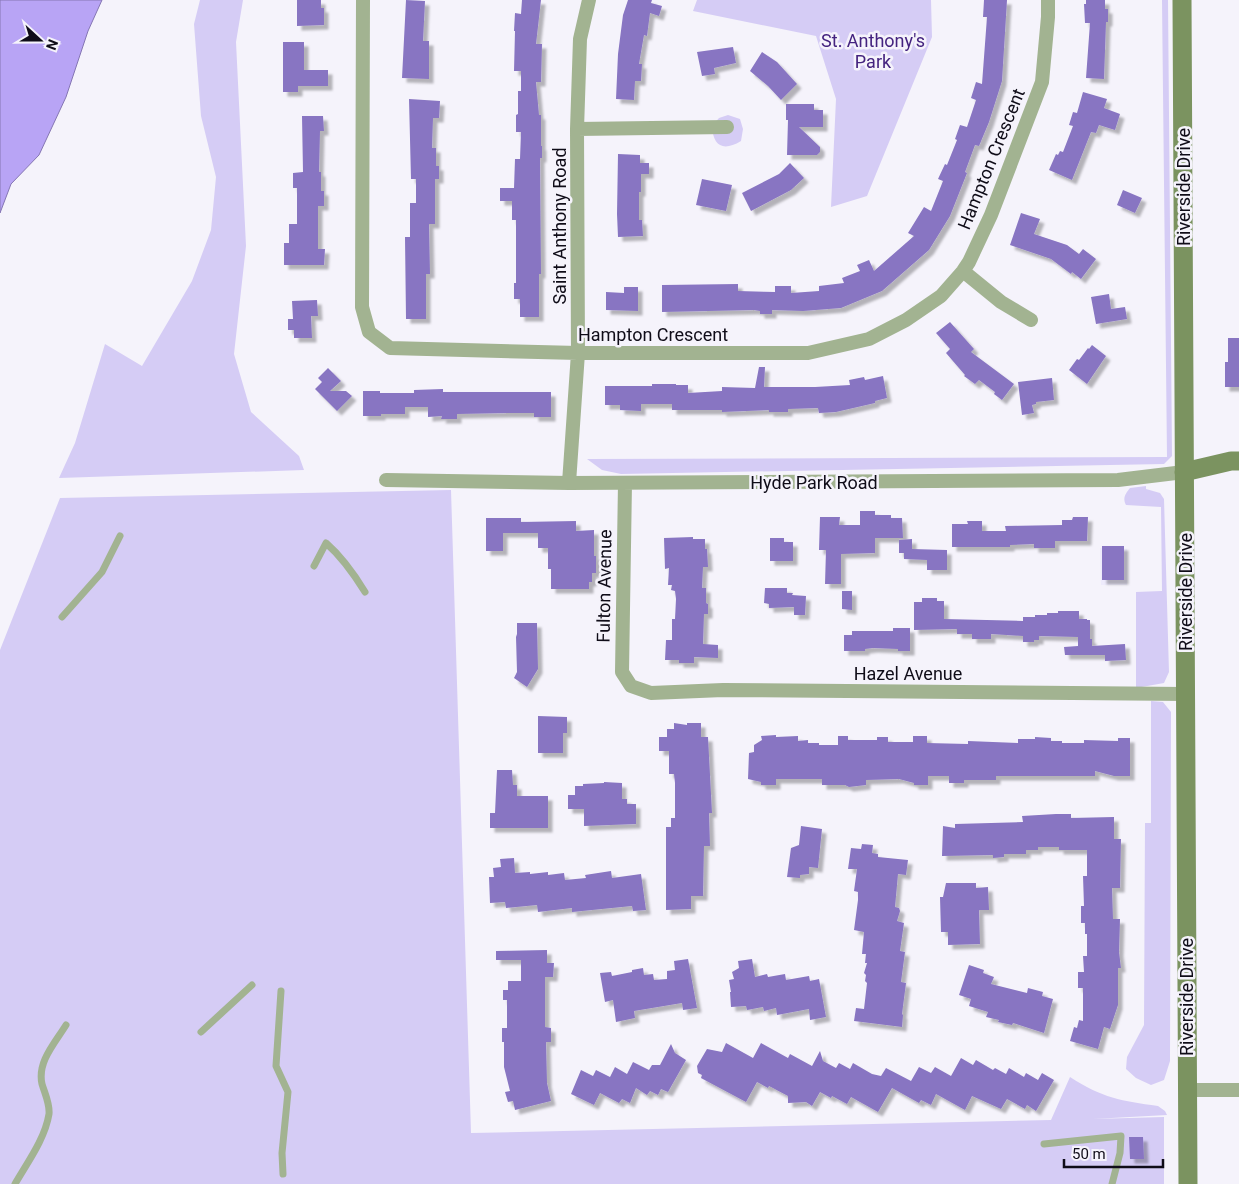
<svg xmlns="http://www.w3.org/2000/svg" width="1239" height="1184" font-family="Roboto,sans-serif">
	<defs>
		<filter id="shadow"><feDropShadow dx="4.5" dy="4.5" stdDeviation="1" flood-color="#0004"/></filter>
	</defs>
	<rect width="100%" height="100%" fill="#f5f3fb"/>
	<path fill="#eeebfc" d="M1100,548L1127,549V585H1101Z"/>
	<path fill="#d5ccf5" d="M200,0H243L236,42L246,246L234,354L251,412L299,456L304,470L59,478L75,443L105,344L142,366L192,281L211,230L216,177L201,116L194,24Z
		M697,0H931L932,37L867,196L831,207L836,99L816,36L693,11Z
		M1162,0H1168L1172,456L1164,464L621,474L602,470L587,459L1167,457Z
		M728,115L740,119L743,129L741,141C723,152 713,146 712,126L719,118Z
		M1146,486V489L1160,493L1164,499L1169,672L1164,683L1136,688V592L1162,591L1161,507L1126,505C1122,498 1126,493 1130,488Z
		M451,490L471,1133L1051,1120L1070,1077C1102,1098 1122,1101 1158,1106L1165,1111L1167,1115L1093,1119L1164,1117V1184H0V650L60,498Z
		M1151,701L1163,702L1171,712L1170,1061L1164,1080L1151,1085L1136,1078L1126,1069L1127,1057L1144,1025L1145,823H1151Z"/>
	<path fill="#b8a4f5" stroke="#8576b3" d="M0,0H102L88,31L66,97L39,155L11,184L0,213Z"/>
	<path fill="#8875c2" filter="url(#shadow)" d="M297,0H321V8H324V25L297,26Z
		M406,0L425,1L423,41H429V79L402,78Z
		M522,0H541L536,44H542L541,82H536L539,115H541V146H542V158H540L541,274H539V317H520V299H514V283H516V220H512V201H500V188H514L515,159H520L521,132H516V115L518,114V91H521V71H514L515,31H514L515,13L521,14Z
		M628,0H652L651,3L662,6L659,16L650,13L647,36L644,35L639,64H642L641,81H635L634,100L616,99L618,54L623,15Z
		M984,0H1007L1002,81L989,122L979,146L975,145L965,172L967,173L950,216L929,250L882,291L841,308L803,311L772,310V314H760V311L754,310L662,312V285L738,284V291L775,292V286H791V293L819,291V286L844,283L842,278L860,271L857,265L869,260L874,271L914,236L908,233L924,207L931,211L943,181L938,179L945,164L947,165L957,140L955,139L960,125L967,127L976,100L971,98L976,82L982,84L987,17H983Z
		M1086,0H1105V9H1108V22H1106L1104,79L1086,78L1090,23H1085L1084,4H1086Z
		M283,42H304V70H328V86H298V92H283Z
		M733,47L736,63L714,68L715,74L702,76L697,52Z
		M762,52L777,62L797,84L781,100L768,86L750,71Z
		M1083,92L1107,99L1104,108L1120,114L1115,130L1099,125L1096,133L1091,132L1072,180L1049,170L1056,154L1058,155L1060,151L1063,152L1073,126L1069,125L1073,112L1077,113Z
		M409,99L440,101L439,118H433L432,148H436V166H439V179H435V224H429L430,274H426V319H406L405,237H410V203H416V179H411Z
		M786,104H814V110H823V127H799L820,147V152L817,155H787L788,120H786Z
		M302,116H323L324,131H320L319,172H321V191H324V206H318V249H325L324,265H284V243H289V224H297V188H293V173L303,172Z
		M618,154L640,155V163H649V174H641V192H639V220H642L643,236L618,237L617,214Z
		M790,163L804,178L791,190L751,211L742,193L779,174Z
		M702,179L732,185L726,211L696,205Z
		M1123,190L1142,198L1135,213L1117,205Z
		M1021,213L1040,219L1034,234L1067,245L1079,254L1083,249L1096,259L1081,279L1072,272L1071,274L1051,259L1010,245Z
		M624,287H638V311L606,310V292L624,293Z
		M1109,294L1111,309L1125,307L1127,319L1096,324L1091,297Z
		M317,300L318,316H311L312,338H294V330H288V319H293L292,301Z
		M950,322L974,349L971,352L1014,384L1002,400L994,394L995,392L979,380L975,384L964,376L965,375L946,353L950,349L936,333Z
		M1228,338H1239V387H1225V362H1228Z
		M1092,345L1106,356L1087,384L1069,370L1077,359L1079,360L1088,348L1089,349Z
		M759,367H765L764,387H815L850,385L849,380L864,377L865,380L883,376L887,398L875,401V403L836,412L819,413L818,408L788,409V412H769V410L722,412V410H672V404H641V411L620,410V405H605V386H652V384H676V385H688V393L722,391V387L755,388Z
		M328,368L341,381L330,391H346L352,396L337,411L315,389L322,382L318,378Z
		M1052,378L1054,400L1036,402V404L1032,405L1034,413L1022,415L1018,382Z
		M443,389V392H551V417H534V413H507L457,414V419H441L442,416L428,417V407H405V414H381V416H363V391H380V393H414V390Z
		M860,511H875V515H891V518H902L903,538H875V553L841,554V584H825L826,550H819L820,517H840L839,525H860Z
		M1073,517H1088L1087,541H1055V548H1034V544L1010,545V547H952V524H968L967,521H982V531H1006L1005,526L1062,525V520H1072Z
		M486,518H521V522L576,521V531L594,530V556H596V573H592V582H589V589H551V569H548V548H538V533H503V551H486Z
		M693,537V539H705V549H707L708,567H703L702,588H706V603L708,604V614H704L703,644L718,645V658L694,657V663H679V660H665L666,640H672V619H675L676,599L675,591L671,590L672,585H668L669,568L665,569L664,538Z
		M770,538H784V542H793V561H770Z
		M912,539V549L947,550V570H927V560L904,559V553H899V540Z
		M1102,546H1124V580H1102Z
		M765,588H787V593H793L792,595L806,596L805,615H794V607L769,608V604L764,603Z
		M842,591H852V610L842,609Z
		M922,598H937V601H944V619L1023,621V617H1035V615H1047V613H1058V611H1079V619H1087V620H1090V639H1092V646L1125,644L1126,660L1105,661V655H1065L1064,647L1078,646V637L1039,636V640H1034V642H1023V636L991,634V639H972V634H957V629L914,630V602H922Z
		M517,623H537L538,669L527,687L514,678L517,672L516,637L517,634Z
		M893,628H910V651H898V649L873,648L865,649V651H844V635H852V631H893Z
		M538,716L567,717V733H563V753H538Z
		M674,723L687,725V723H701V737H708L712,813H709L710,846H704L703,896H691V909L666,910V827H671V818H675V783L674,774H669V751H659V737H667V729H674Z
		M776,735V737L798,736V741L808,740V743H819V745H838V736H848V740H877V737H888V742H913V736H927V743L968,744V741L1018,743V739H1035V737L1051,738V741H1062V743H1084V740L1118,741V738H1130V776H1114L1095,771V776H996V780H964V783H949V776H928V785H914V783L899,779L866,780V785L849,787L845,785H822V779H776V785H761V782L748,779L749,753L754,752V745L762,740L761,736Z
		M497,770H512L513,785H517V796H548V828H490V813H495Z
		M604,782L622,783V799H627V804H636V824L584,826V809H568V795H575V786H583V784L604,783Z
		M1056,814H1071V818L1114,817V839H1121L1120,888H1112L1113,919H1120L1119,952L1121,968H1118V1005L1110,1029L1104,1027L1098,1049L1070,1041L1074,1027L1077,1028L1079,1020L1083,1021V988H1078V972H1084L1083,956H1087V934H1085V923H1081V906H1084L1083,876H1087V850H1059V847H1038V850H1026V854H1004V857L993,858V855L942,856L943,826L955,828V824L1023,822L1022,816Z
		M801,826L822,829L818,868L809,867V874L800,875V878L787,877L791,848L799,845Z
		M862,844L873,845L872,853L878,854V857L908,860L906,875L898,874L895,907L899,908L900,911L897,921L904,923L900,951L905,952L901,982L906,983L902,1014L903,1015L902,1027L854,1021L856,1008L864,1009L867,983L865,981L866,975L864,973L867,963H865L866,954H862L864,932L854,930L858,900V892L854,891L857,869H848L851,848L861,849Z
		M514,858L515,873L530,872V874L548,872V875L564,873L565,880L586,878L585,875L611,871L612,878L641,874L646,910L633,911L632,906L572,912V908L538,912L537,905L506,908L505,902L490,903L489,877H494L493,868L501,867L500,859Z
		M946,883H976V888L988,887L989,910H979L980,944L948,945V932H941L940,897H943Z
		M547,950V963H554L553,977H545V1027L551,1028V1042H546L547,1083L551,1101L515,1110L513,1101L508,1102L505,1092L510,1091L504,1067V1042H502V1028H507V1000H503V990H508V981H521V960H496V951Z
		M688,959L697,1008L683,1010L682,1003L634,1011L635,1018L616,1022L613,1000L605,1002L600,973L611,972L612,976L632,972V970L643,968L644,975L653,974L654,980L667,979V971L675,970L674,961Z
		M752,959L755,977L767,974L768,977L785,974L786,980L809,976L810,981L819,979L826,1017L810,1020L809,1009L777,1015L776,1008L764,1011L763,1007L747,1010L746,1006L731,1007L730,992H731L729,980L734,979L732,972L739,968L738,961Z
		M969,965L984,970L983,973L994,977L991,984L1027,993L1028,988L1043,992L1042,996L1053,999L1044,1033L1013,1023L1012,1025L998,1022L999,1020L986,1017L988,1012L969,1006L971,999L959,995Z
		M726,1043L753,1058L761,1043L788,1058L790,1054L812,1066L820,1051L823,1061L836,1068L839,1063L850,1069L853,1063L872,1074L881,1076L886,1068L911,1081L919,1067L931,1073L935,1067L951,1076L961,1058L973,1065L976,1060L993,1070L995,1068L1006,1074L1009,1068L1024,1077L1026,1073L1038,1080L1042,1073L1054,1080L1036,1111L1027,1105L1025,1109L1007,1099L1001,1109L972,1096L965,1110L936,1094L931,1105L921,1100L919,1103L892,1088L878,1112L851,1097L847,1104L832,1096L831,1098L820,1092L812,1106L806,1102L788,1103V1096L769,1086L768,1088L757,1082L746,1102L701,1078L702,1075L698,1073L697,1066L707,1049L722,1052Z
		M671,1044L675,1053L686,1060L668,1092L661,1089L658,1095L650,1091L647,1095L636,1088L630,1103L622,1099L619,1103L600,1093L594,1105L571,1094L581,1070L593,1076L596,1070L610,1077L615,1067L627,1074L633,1062L649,1070L652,1065H660Z
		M1129,1137H1143L1144,1159H1130Z"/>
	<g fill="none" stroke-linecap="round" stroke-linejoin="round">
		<path stroke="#a2b391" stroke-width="7" d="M314,566L326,543C342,557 354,574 365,592
			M62,617L102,572L120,536
			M281,991L276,1066L288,1092L282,1153L283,1174
			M201,1032L252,985
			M1044,1144L1121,1136L1120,1153L1112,1184
			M15,1184C27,1163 45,1139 49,1114C50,1104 45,1094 42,1084C37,1062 55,1043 66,1025"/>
		<path stroke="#a2b391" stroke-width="14" d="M363,0L362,307L369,332L390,348L578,353H808L869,339L906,320L941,296L963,271L969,262L991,215L1042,82L1048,17V0
			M577,129L727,127
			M963,271L1001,302L1031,320
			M386,480L569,483L1118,480L1184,472
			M569,483L578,353L577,129L580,39L589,0
			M625,483L622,672L631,686L651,693L723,690L1185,694
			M1187,1090H1239"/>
		<path stroke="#7b9360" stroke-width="19" d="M1182,0L1188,1184
			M1184,472L1231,461H1239"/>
	</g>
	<g text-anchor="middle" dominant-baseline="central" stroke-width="5" stroke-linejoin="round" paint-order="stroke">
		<g font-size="18" fill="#44237f" stroke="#f5f3fb">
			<text x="873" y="40">St. Anthony's<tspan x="873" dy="21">Park</tspan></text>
		</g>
		<g font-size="18" fill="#0f0c18" stroke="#f5f3fb">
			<text transform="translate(991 159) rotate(-68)">Hampton Crescent</text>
			<text transform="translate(1183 187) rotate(-90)">Riverside Drive</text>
			<text transform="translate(559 226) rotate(-90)">Saint Anthony Road</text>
			<text x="653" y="334">Hampton Crescent</text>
			<text x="814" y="482">Hyde Park Road</text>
			<text transform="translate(604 586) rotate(-89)">Fulton Avenue</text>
			<text transform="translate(1185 592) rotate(-90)">Riverside Drive</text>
			<text x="908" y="673">Hazel Avenue</text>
			<text transform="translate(1186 997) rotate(-90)">Riverside Drive</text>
		</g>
	</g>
	<g transform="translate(40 40) rotate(111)" stroke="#f5f3fb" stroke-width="4" paint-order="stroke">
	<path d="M0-4L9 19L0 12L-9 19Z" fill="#0f0c18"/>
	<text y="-8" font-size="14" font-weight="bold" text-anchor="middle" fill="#0f0c18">N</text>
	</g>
	<path d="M1064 1159v8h99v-8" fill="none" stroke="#0f0c18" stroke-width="2.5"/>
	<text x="1072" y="1159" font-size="15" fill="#0f0c18" stroke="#f5f3fb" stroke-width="4" paint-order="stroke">50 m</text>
</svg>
